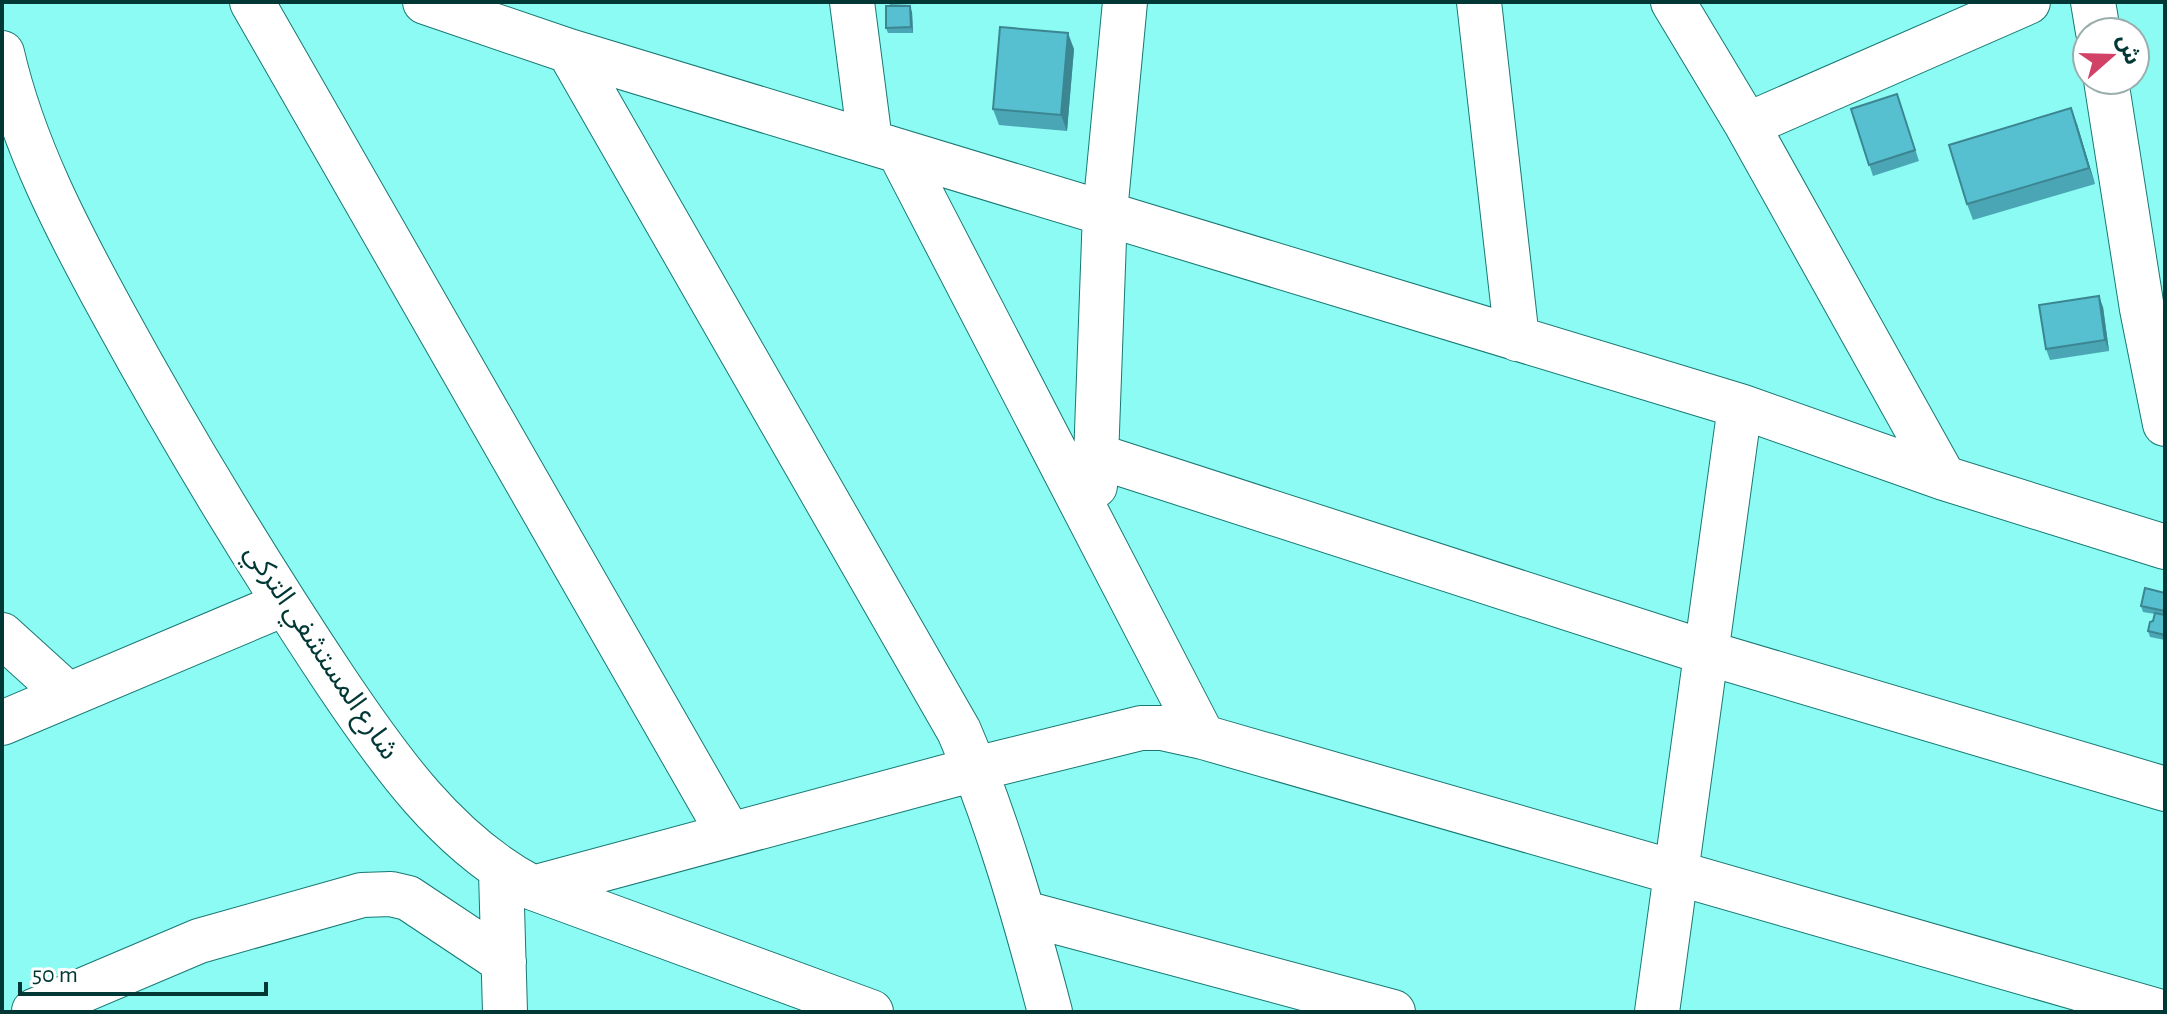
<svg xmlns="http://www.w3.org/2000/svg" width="2167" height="1014" font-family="'Alegreya Sans','Noto Sans Arabic',sans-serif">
	<rect width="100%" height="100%" fill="#8bfbf3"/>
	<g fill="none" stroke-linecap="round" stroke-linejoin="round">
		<defs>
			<path id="minor" d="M252,2L729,834
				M425,2L569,51L1740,406L1944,478L2165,547
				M852,2L870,141
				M1479,2L1517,339
				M1673,2L1747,125L1944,478
				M2093,2L2098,32
				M569,51L959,731C998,822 1025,917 1050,1012
				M2,53C23,145 68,231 113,313C149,379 186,443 225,507C261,566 297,623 335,680C388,759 447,843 533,888L871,1012
				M2106,80L2142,309L2165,424
				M1747,125L2028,2
				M899,151L1203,737
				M1097,456L1704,652L2165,789
				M1095,486L1105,212L1125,2
				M2,635L67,694
				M2,723L284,604
				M501,872L505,1012
				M533,888L975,769L1141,728H1162L1203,737L2161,1012
				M1024,913L1393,1012
				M34,1011L199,941L362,895L391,894L408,898L504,962
				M1657,1012L1740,406"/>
		</defs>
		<use href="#minor" stroke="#197873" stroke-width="46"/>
		<use href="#minor" stroke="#fff" stroke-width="44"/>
	</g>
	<path fill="#4aa5b4" d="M888,2H915V4L890,5Z
		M912,12L913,33H888L886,28Z
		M1074,49L1067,131L999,125L993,109Z
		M1897,94L1919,161L1873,176L1851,109Z
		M2077,124L2095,184L1973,220L1967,204Z
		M2103,307L2109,351L2050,360L2046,349Z
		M2165,593V640L2150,637L2148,631L2153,621L2155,614L2143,612L2141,606Z"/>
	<path fill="#3c8692" d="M910,6L912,12L913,33L911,27Z
		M1068,33L1074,49L1067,131L1061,115Z
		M2071,108L2077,124L2095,184L2089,168Z
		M2099,296L2103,307L2109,351L2105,340Z"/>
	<path fill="#56c0d1" stroke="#3c8692" stroke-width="2" d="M886,6H910L911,27L886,28Z
		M1000,27L1068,33L1061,115L993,109Z
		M1897,94L1915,150L1869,165L1851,109Z
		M2071,108L2089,168L1967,204L1949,145Z
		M2099,296L2105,340L2046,349L2039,305Z
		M2145,588L2165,593V611L2141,606Z
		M2155,613L2165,615V635L2148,631L2150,622L2153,621Z"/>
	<g text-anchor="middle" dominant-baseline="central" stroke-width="7" stroke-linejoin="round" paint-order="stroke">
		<g font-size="28" fill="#013734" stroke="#fff">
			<text transform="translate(321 652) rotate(56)">شارع المستشفي التركي</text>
		</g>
	</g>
	<rect width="2167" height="1014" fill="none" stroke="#013734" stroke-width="8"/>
	<g transform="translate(2111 56) rotate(70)"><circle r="38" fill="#ffffff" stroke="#99afae" stroke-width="2"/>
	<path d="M0-6L14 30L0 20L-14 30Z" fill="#d14266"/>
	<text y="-12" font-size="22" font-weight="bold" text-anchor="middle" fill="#013734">ش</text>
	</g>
	<path d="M20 982v12h246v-12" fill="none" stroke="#013734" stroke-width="4"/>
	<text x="32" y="982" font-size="24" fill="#013734" stroke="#ffffff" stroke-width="6" paint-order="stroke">50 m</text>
</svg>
